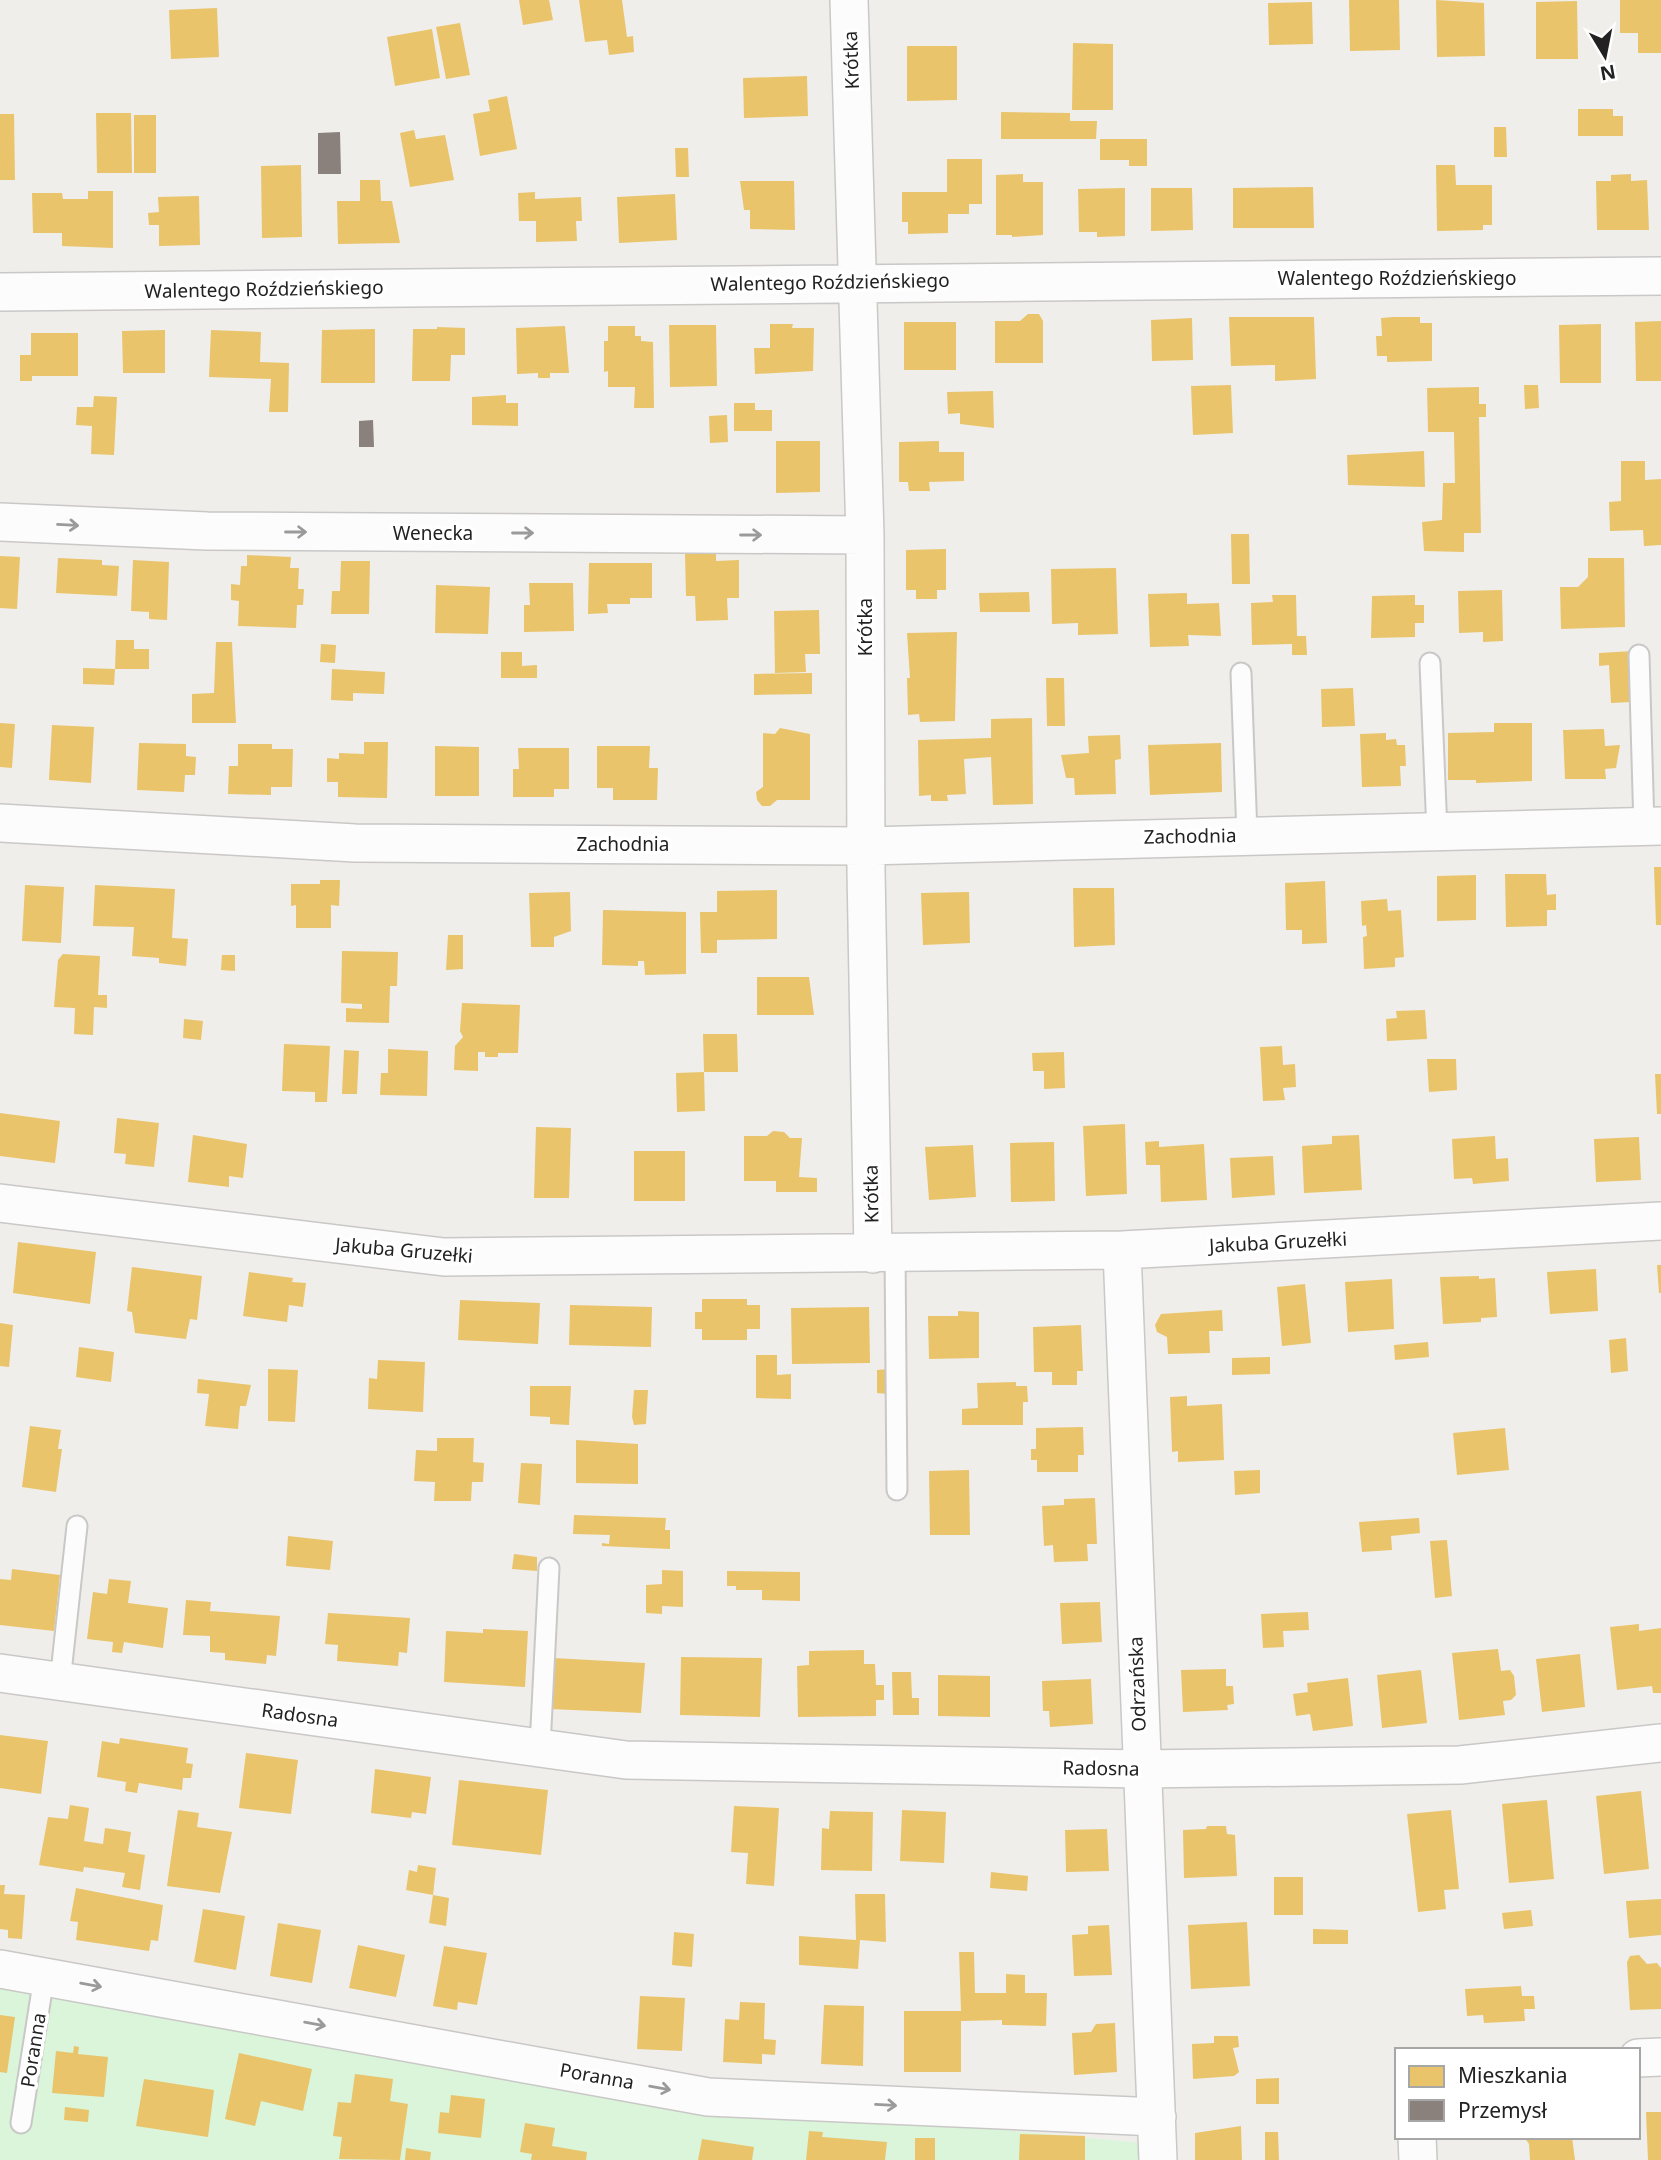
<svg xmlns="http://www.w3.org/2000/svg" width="1661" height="2160" font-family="'Noto Sans',sans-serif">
	<rect width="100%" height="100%" fill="#f0eeeb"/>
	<path fill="#daf5da" d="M0,1987L800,2111L1142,2143L1143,2160H0Z"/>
	<path fill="#e9c46a" d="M519,0H549L553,20L523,25Z
		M579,0H622L627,37L633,36L634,52L609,55L607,40L585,42Z
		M1349,0H1399L1400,50L1350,51Z
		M1436,0L1484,3L1485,56L1437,57Z
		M1620,0H1661V53H1638V33H1620Z
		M1577,1L1578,59H1536V2Z
		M1312,2L1313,44L1269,45L1268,3Z
		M217,8L219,57L171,59L169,10Z
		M460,23L470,75L446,79L436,27Z
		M432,29L440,78L395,86L387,37Z
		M1073,43L1113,44V110H1072Z
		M907,46H957V100L907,101Z
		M807,76L808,116L744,118L743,78Z
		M507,96L517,149L480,156L473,114L490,111L488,100Z
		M1578,109H1613V116H1623V136H1578Z
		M1001,112L1070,113V121H1097L1096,139H1001Z
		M96,113H131L132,173H97Z
		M0,114H14L15,180H0Z
		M134,115H156V173H134Z
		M1494,127H1506L1507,157H1494Z
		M414,130L416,139L445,135L454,180L410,187L400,133Z
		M1100,139H1147V166H1129V160H1100Z
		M675,148H688L689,177H676Z
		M947,159H982V204H969V214H948V233L908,234V222H902V192H947Z
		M301,165L302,237L262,238L261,166Z
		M1436,165H1455L1456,185H1492V225H1483V230L1437,231Z
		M1023,174V182H1043V235L1012,237V235H996V175Z
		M1631,174V181L1647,180L1649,230H1597L1596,181H1611V175Z
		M360,180H380L381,201H392L400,243L338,244L337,201H360Z
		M740,181H794L795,230L750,229V210H744Z
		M1313,187L1314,228H1233V188Z
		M1125,188V236L1097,237V232H1079L1078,189Z
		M1151,188H1192L1193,230L1151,231Z
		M88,191H113V248L62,246V233H33L32,193H62L63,199H88Z
		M535,192V199L581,197L582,221H576L577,241L536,242V221H519L518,193Z
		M675,194L677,240L619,243L617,197Z
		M199,196L200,245L159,246V225H149L148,213L159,212L158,197Z
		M1028,314H1039L1043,321V363H995V321H1020Z
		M1229,317H1314L1316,379L1275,381V365L1231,366Z
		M1393,317H1420V323H1432V361L1387,362V356H1377L1376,336H1382L1381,318Z
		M1192,318L1193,360L1152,361L1151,320Z
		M1661,321V381H1636L1635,322Z
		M904,322H956V370H904Z
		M770,324H793L792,328H814L813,371L755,374L754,348H770Z
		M1601,324V383H1560L1559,325Z
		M669,325H716L717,386L670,387Z
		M565,326L569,373H550V378H538V373L517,374L516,328Z
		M608,326H635V336H641V341L653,342L654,408H634L635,387H608V371L604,372V341H608Z
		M437,327L465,328V355H451L450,381H412L413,329H437Z
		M375,329V383H321L322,330Z
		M165,330V373H123L122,331Z
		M211,330L261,332L260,362L289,363L288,412H269L271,379L209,377Z
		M31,333H78V376H32V381H20V355H31Z
		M1231,385L1233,433L1193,435L1191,386Z
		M1524,385H1538L1539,408L1525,409Z
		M1479,387V404H1486V417H1479L1481,533H1464V552L1424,551L1422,522L1442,520L1443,483H1455L1454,432H1428L1427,388Z
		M993,391L994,428L960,424V413L948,414L947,392Z
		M506,395V403H518V426L472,425V397Z
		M94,396L117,397L114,455L91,454L92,426L76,425L77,407H93Z
		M734,403H755V410H772V431H734Z
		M727,415L728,442L710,443L709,416Z
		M776,441H820V492L776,493Z
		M939,441V452H964V481L929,482L930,491H909L908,482H899V442Z
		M1424,451L1425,487L1348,485L1347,455Z
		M1621,461H1645V480L1661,479V545L1644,546L1643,530L1610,531L1609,502L1621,501Z
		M1231,534H1249L1250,584H1232Z
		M946,549V590H937V599H916V590H906V550Z
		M685,554H716V561L739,560V598H727L728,620L696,621L695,596H686Z
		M247,555L291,557L290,568H299L298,589H304L303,605H297L296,628L238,626L239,601L231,600V584L240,585L241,566H247Z
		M0,556L20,557L17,609L0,608Z
		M58,558L102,560V565L119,566L117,596L56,593Z
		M1588,558H1624L1625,627L1561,629L1560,587H1578L1588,577Z
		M133,560L169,562L167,620L149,619V612L131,611Z
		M341,561H370L369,614H331L332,591H340Z
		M589,563H652V598H630V604H607L608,613L588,614Z
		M1116,568L1118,634L1078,635V623L1052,624L1051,569Z
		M529,583H573L574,631L524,632V605H530Z
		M436,585L490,587L488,634L435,633Z
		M1502,590L1503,641L1483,642V632L1459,633L1458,591Z
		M1029,592L1030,612H980L979,593Z
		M1187,593V604L1219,603L1221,636L1188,635L1189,646L1150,647L1148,594Z
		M1272,595H1296L1297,636H1306L1307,655H1292V644L1252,645L1251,603L1273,602Z
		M1415,595V605H1424V623H1415V637L1371,638L1372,596Z
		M819,610L820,654H805L806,672L775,673L774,611Z
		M957,632L955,721L920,722L919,714L908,715L907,678H910L907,633Z
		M116,640H134V649H149V669H115Z
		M216,642H232L236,723H192V694L214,693Z
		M321,644L336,645L335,663L320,662Z
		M1633,651L1631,702L1611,703L1609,665L1599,666V653Z
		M501,652H522V666L537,665V678H501Z
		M83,668L115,669L114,685L83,684Z
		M332,669L385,672L384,694L353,693V701L331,700Z
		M812,673V694L754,695V674Z
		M1046,678H1064L1065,726H1047Z
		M1353,688L1355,726L1322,727L1321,689Z
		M1032,718L1033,804L993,805L991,757L964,759L966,794L947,795L948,801H931V795L919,796L918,740L991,738V719Z
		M0,723L15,724L12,768L0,767Z
		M1494,723H1532V781L1476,783V780H1448V733L1494,732Z
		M52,725L94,727L91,783L49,780Z
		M780,728L810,734V800H777L770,806H762L757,800L756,792L763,787V733L775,734Z
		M1604,729L1605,746L1620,745L1616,768L1605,769L1606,779H1565L1563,730Z
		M1386,733V740L1396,739L1397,745H1405L1406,766H1400L1401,786L1362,787L1360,734Z
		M1120,735L1121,759L1115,760L1116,794L1075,795L1074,778H1066L1061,755L1089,753L1088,736Z
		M364,742H388L387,798L338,797V782H327V758L339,759V753L364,754Z
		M139,743L186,744V756L196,757L195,775H185L184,792L137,790Z
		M1221,743L1222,792L1150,795L1148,745Z
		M238,744H272V749H293L292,787H271V795L228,794L229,766H238Z
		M435,746L479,747V796H435Z
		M597,746H650L649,768H658L657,800H613V788H597Z
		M518,748H569V789H554V797H513V769H519Z
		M1654,867H1661V925H1656Z
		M1505,874H1546L1547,895L1556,894V910H1547V926L1506,927Z
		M1476,875V920L1437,921V876Z
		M320,880H340L339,906L331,905V928H296V905L291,906V884H320Z
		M1325,881L1327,943L1302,944V930H1286L1285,883Z
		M25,885L64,887L61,943L22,941Z
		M95,885L175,889L172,938L188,939L186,966L159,963V958L132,956L134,927L93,926Z
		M1073,888H1114L1115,945L1074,947Z
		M777,890V939L717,940V953H701L700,912H717V891Z
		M570,892L571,931L554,937V947H531L529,893Z
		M969,892L970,943L923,945L921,893Z
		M1387,899L1388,911L1401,910L1404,957L1395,958V967L1364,969L1363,937L1367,936L1366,925L1362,926L1361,901Z
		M603,910L686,912V974L645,975L644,961H638V966L602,965Z
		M448,935H463V969L446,970Z
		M342,951L398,952L397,986H390L389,1023L346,1022V1008L362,1009V1004L341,1003Z
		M63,954L100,956L98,995H107V1008L94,1007L93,1035L74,1034L75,1008L54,1007L58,960Z
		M222,955H235V971L221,970Z
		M757,977H809L814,1015H757Z
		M462,1003L520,1005L518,1053H498V1057H485V1052H478V1071L454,1070L455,1046L463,1037L460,1031Z
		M1425,1010L1427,1039L1387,1041L1386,1019L1397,1018L1396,1011Z
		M184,1019L203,1021L201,1040L183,1038Z
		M703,1034H737L738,1072H704Z
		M284,1044L330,1046L327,1102H315V1092L282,1091Z
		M1282,1046L1283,1065L1295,1064L1296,1087L1283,1088L1285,1100L1263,1101L1260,1047Z
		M388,1049L428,1051L427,1096L380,1095L381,1073H388Z
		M344,1050L359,1051L357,1094H342Z
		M1064,1052L1065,1088L1044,1089V1071H1033L1032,1053Z
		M1427,1059H1456L1457,1090L1429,1092Z
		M704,1072L705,1111L677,1112L676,1073Z
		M1655,1074H1661V1114H1657Z
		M0,1113L60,1121L55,1163L0,1156Z
		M117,1118L159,1123L154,1167L125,1164L126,1154L114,1153Z
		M1125,1124L1127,1194L1086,1196L1083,1126Z
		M536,1127L571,1128L569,1198H534Z
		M773,1131L784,1132L790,1138H802L799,1177L817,1178V1192H776V1181H744V1136H767Z
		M193,1135L247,1144L243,1178L229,1176V1187L188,1182Z
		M1359,1135L1362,1190L1304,1193L1302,1146L1332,1144V1136Z
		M1495,1136L1496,1159L1508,1158L1509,1181L1473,1184L1472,1178L1454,1179L1452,1139Z
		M1639,1137L1641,1180L1596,1182L1594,1139Z
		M1159,1141V1147L1204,1144L1207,1200L1161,1202L1160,1165H1146L1145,1142Z
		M1054,1142L1055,1201L1011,1202L1010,1143Z
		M973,1145L976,1197L929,1200L925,1147Z
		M634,1151H685V1201H634Z
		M1273,1156L1275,1195L1232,1198L1230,1158Z
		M18,1242L96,1252L90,1304L13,1293Z
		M1657,1265H1661V1293H1659Z
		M132,1267L202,1276L197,1320L190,1319L186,1339L135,1333L132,1312L127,1311Z
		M1596,1269L1598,1311L1550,1314L1547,1272Z
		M249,1272L293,1278L292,1282L306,1283L303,1307L289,1305L287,1322L243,1316Z
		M1479,1276V1279L1495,1278L1497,1317L1481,1318V1322L1443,1324L1440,1277Z
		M1392,1279L1394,1329L1348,1332L1345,1282Z
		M1305,1284L1311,1343L1282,1346L1277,1287Z
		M702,1299H747V1305H760V1329H747V1340H702V1329H695V1312H702Z
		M460,1300L540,1303L538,1344L458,1340Z
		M570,1305L652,1307L651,1347L569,1345Z
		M869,1307L870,1363L792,1364L791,1308Z
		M1222,1310L1223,1331H1209L1210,1353L1168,1354L1167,1337L1157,1332L1155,1325L1161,1314Z
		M958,1311L979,1312V1358L929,1359L928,1316H958Z
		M0,1323L13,1325L9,1367L0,1366Z
		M1081,1325L1083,1371H1077V1385H1052V1372H1034L1033,1327Z
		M1626,1338L1628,1371L1611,1373L1609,1340Z
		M1428,1342L1429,1357L1395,1360L1394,1345Z
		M79,1347L114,1352L111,1382L76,1377Z
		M756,1355H777V1375L791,1374V1399L756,1398Z
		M1270,1357V1374L1232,1375V1358Z
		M378,1360L425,1362L423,1412L368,1409L369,1378L377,1379Z
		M268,1369L298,1370L295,1422L268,1421Z
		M888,1369V1394L877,1393V1370Z
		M198,1379L251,1385L246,1406H240L238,1429L205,1426L209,1394L197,1393Z
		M1016,1382V1386H1027L1028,1402H1023V1425H962V1409L978,1408L977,1383Z
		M530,1386H571L569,1425L550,1424V1417L530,1416Z
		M634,1390H648L646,1424L634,1425L632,1417Z
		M1187,1396V1406L1222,1404L1224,1460L1178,1462V1451L1172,1452L1170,1397Z
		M30,1426L61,1430L58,1449H62L56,1492L22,1487Z
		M1083,1427L1084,1455H1078V1472H1037V1460H1031V1449H1036V1428Z
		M1505,1428L1509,1470L1457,1475L1453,1433Z
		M437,1438H474L473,1462L484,1463L483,1482H472L471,1501H434L435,1482L414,1481L416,1450L437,1451Z
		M576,1440L638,1444V1484L576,1483Z
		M521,1463L542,1464L540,1505L518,1503Z
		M969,1470L970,1535H930L929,1471Z
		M1260,1470V1493L1235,1495L1234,1471Z
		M1095,1498L1097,1544H1087L1088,1561L1054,1562L1053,1545L1044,1546L1042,1506L1064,1505V1499Z
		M574,1515L666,1518L665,1530H670V1549L602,1546V1543L609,1544L610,1535L573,1534Z
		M1419,1518L1420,1533L1391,1536L1392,1550L1362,1552L1359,1522Z
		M288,1536L333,1541L330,1570L286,1566Z
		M1447,1540L1452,1596L1435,1598L1430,1541Z
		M514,1554L537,1557V1571L512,1569Z
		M12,1569L60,1575L54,1631L0,1625V1579L11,1580Z
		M662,1570L683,1571V1607L662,1606V1614L646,1613V1585L662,1584Z
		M727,1571L800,1572V1601L762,1600V1590H736V1586H727Z
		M109,1579L131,1581L128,1603L168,1608L163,1648L124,1642L122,1653L112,1652L113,1642L87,1639L93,1592L107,1594Z
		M186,1600L211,1602L210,1611L280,1616L276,1656L267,1655L266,1664L225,1660V1653L210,1652V1636L183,1635Z
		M1100,1602L1102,1642L1062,1644L1060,1603Z
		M1308,1612L1309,1630L1283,1631L1284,1647L1263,1648L1261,1614Z
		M328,1613L410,1618L407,1653L399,1652L398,1666L337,1661L338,1645L325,1644Z
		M1639,1624V1631L1661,1628V1693H1653L1652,1686L1617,1690L1610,1627Z
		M483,1629L528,1631L525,1687L444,1682L446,1631L483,1633Z
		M1498,1649L1501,1671L1510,1670L1514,1676L1516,1695L1511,1700L1503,1701L1505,1715L1459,1720L1452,1653Z
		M864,1650V1664H875L876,1685H884V1700H876V1716L798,1717L797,1666L809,1665V1651Z
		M1580,1654L1585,1707L1542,1712L1536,1659Z
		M681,1657L762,1658L760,1717L680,1715Z
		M553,1658L645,1663L641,1713L550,1709Z
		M1226,1669V1686H1233L1234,1704L1227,1705L1228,1710L1183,1712L1181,1670Z
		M1421,1670L1427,1723L1382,1728L1377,1675Z
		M892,1672H911L912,1698H919V1715H893Z
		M938,1675L990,1676V1717L938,1716Z
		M1348,1678L1353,1726L1313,1731L1310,1714L1296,1716L1293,1694L1308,1692L1307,1683Z
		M1091,1679L1093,1724L1050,1727L1049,1711H1043L1042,1681Z
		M0,1735L48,1741L41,1794L0,1788Z
		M120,1738L188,1748L186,1763L193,1764L191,1778H183L182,1790L139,1783L137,1793L125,1791L126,1782L97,1777L102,1741L119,1744Z
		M246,1753L298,1760L291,1814L239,1808Z
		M375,1769L431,1777L426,1814L412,1812L411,1818L371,1813Z
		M459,1780L548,1790L541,1855L452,1845Z
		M1641,1791L1649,1869L1604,1874L1596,1796Z
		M1547,1800L1554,1879L1509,1883L1502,1804Z
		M70,1805L89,1808L84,1841L103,1844L105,1828L131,1832L128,1852L145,1855L140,1890L122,1887L125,1873L84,1867L83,1872L39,1865L48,1817L68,1819Z
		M734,1806L779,1808L774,1886L746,1884L748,1853L731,1852Z
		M178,1810L199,1813L197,1827L232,1832L220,1893L167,1886Z
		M902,1810L946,1812L944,1863L900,1861Z
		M1451,1810L1459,1889L1444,1890L1446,1909L1418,1912L1407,1814Z
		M830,1811L873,1812L872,1871L821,1870L822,1828L829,1829Z
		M1207,1826H1226L1227,1834L1235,1835L1237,1876L1184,1878L1183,1830L1206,1829Z
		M1107,1829L1109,1871L1066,1872L1065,1830Z
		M418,1865L436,1868L433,1895L406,1890L409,1870L417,1872Z
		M991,1872L1028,1876L1027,1891L990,1888Z
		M1274,1877H1303V1915H1274Z
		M0,1885H5L4,1894L25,1895L22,1939L8,1938V1930L0,1929Z
		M76,1888L163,1905L158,1941L151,1940L149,1951L76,1940L78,1922L70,1921Z
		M855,1894H885L886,1942L860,1940L858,1969L799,1965V1936L856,1940Z
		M433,1895L449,1898L446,1926L429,1923Z
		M1661,1899V1935L1629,1938L1626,1901Z
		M203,1909L245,1916L236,1970L194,1962Z
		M1531,1910L1533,1926L1504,1929L1502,1913Z
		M1247,1922L1250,1986L1191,1989L1188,1925Z
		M278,1923L321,1930L312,1983L270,1976Z
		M1109,1925L1112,1975L1074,1976L1072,1935L1088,1934V1926Z
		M1313,1929L1348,1930V1944H1313Z
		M674,1932L694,1934L692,1967L672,1965Z
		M358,1945L405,1955L396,1997L349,1988Z
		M444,1946L487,1953L477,2005L458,2002L457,2010L433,2006Z
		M959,1952H974L975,1993H1006V1974L1025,1975V1993H1047L1046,2026L1002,2025V2020L961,2021V2072H904V2011H961Z
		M1639,1955L1647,1964L1657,1963L1661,1968V2009L1630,2010L1627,1962L1630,1956Z
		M1521,1986L1522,1996H1534L1535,2009H1524L1525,2021L1484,2023L1483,2015L1467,2016L1465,1989Z
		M640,1996L685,1998L682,2051L637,2049Z
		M740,2002L765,2003L764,2039L776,2040L775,2055L762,2054V2064L723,2062L725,2019L739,2020Z
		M824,2005L864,2006L863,2066L821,2064Z
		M0,2015L15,2017L7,2073L0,2072Z
		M1115,2023L1117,2072L1074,2075L1072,2033L1091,2032L1096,2024Z
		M1214,2036H1238L1239,2047L1233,2048L1239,2072L1234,2076L1193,2079L1192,2044L1214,2043Z
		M74,2046L79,2047L78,2054L108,2057L104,2097L52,2093L56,2051L73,2053Z
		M239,2053L312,2069L303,2111L261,2101L255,2126L225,2119Z
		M355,2074L393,2079L390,2101L408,2104L400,2160L339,2159L342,2137L333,2136L338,2102L351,2103Z
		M1279,2078V2104H1256V2079Z
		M144,2079L214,2090L208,2137L136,2126Z
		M451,2095L485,2099L481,2138L438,2133L440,2112L449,2113Z
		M65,2107L89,2110L88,2122L64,2120Z
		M1646,2112H1661V2160H1648Z
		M525,2123L555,2128L552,2146L587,2152L586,2160H531L532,2154L520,2152Z
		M1241,2126L1242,2160H1195V2133Z
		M809,2131L823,2132L822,2137L887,2142L885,2160H806Z
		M1265,2132H1278L1279,2160H1265Z
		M1020,2134L1085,2136V2160H1019Z
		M1524,2137H1572L1575,2160H1530L1529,2144Z
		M915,2138H935V2160H915Z
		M702,2139L754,2147L752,2160H698Z
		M406,2148L431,2152L430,2160H405Z"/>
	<path fill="#8a817c" d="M340,132L341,174H318V133Z
		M373,420L374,447H359V421Z"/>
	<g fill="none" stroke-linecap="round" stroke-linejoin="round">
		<defs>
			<path id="service" d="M1639,655L1644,827
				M1430,663L1437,832
				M1241,673L1247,835
				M895,1252L897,1490
				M60,1682L77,1526
				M540,1747L549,1568
				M21,2123L44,1977"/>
			<path id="minor" d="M849,0L865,535L866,870L873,1254
				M0,292L1661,276
				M0,522L207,531L865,535
				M0,823L355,843L865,846L1661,826
				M0,1203L444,1257L1122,1250L1661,1221
				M1122,1250L1158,2160
				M0,1673L626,1760L1140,1769L1460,1765L1661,1743
				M0,1969L708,2097L1157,2117
				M1638,2058L1661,2057
				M1417,2137L1418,2160"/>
		</defs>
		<use href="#service" stroke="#c9c8c7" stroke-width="23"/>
		<use href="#minor" stroke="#c9c8c7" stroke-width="40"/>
		<use href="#service" stroke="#fdfcfc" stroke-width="19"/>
		<use href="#minor" stroke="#fdfcfc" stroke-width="37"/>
	</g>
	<defs><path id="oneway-shaft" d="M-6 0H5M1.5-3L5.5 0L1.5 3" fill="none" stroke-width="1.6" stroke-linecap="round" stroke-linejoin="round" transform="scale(1.75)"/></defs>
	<g stroke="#9a9a9a">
		<use href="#oneway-shaft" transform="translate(68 525) rotate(3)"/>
		<use href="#oneway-shaft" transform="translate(296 532)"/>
		<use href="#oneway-shaft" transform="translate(523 533)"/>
		<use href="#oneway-shaft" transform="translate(751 535)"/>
		<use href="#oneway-shaft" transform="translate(91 1985) rotate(10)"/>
		<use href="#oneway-shaft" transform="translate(315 2024) rotate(10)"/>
		<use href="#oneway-shaft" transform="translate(660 2088) rotate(10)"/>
		<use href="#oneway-shaft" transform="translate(886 2105) rotate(3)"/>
	</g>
	<g text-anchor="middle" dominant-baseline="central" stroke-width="7" stroke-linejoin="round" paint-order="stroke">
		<g font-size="19" fill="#222" stroke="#fff">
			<text transform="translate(851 60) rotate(-92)">Krótka</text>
			<text x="1397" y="278">Walentego Roździeńskiego</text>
			<text transform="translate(830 282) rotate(-1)">Walentego Roździeńskiego</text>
			<text transform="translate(264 289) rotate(-1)">Walentego Roździeńskiego</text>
			<text x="433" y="533">Wenecka</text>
			<text transform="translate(865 627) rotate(-90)">Krótka</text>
			<text transform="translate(1190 836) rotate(-1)">Zachodnia</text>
			<text x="623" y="844">Zachodnia</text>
			<text transform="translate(871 1194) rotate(-91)">Krótka</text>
			<text transform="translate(1278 1242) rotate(-3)">Jakuba Gruzełki</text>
			<text transform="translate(404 1250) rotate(5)">Jakuba Gruzełki</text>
			<text transform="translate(1137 1684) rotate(-92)">Odrzańska</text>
			<text transform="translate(300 1715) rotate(8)">Radosna</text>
			<text transform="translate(1101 1768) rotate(1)">Radosna</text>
			<text transform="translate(33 2050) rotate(-81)">Poranna</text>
			<text transform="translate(597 2076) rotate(10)">Poranna</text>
		</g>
	</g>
	<rect x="1395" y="2048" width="245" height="91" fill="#ffffff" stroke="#a7a7a7" stroke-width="2"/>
	<rect x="1409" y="2066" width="35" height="21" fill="#e9c46a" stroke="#a7a7a7" stroke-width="2"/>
	<text x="1458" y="2083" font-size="21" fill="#222222">Mieszkania</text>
	<rect x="1409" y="2100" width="35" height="21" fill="#8a817c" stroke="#a7a7a7" stroke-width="2"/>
	<text x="1458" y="2118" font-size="21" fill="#222222">Przemysł</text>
	<g transform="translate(1605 56) rotate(170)" stroke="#ffffff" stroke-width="5" paint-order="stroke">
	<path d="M0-5L12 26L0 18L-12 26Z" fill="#222222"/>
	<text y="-10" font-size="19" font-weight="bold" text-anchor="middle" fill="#222222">N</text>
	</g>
</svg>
